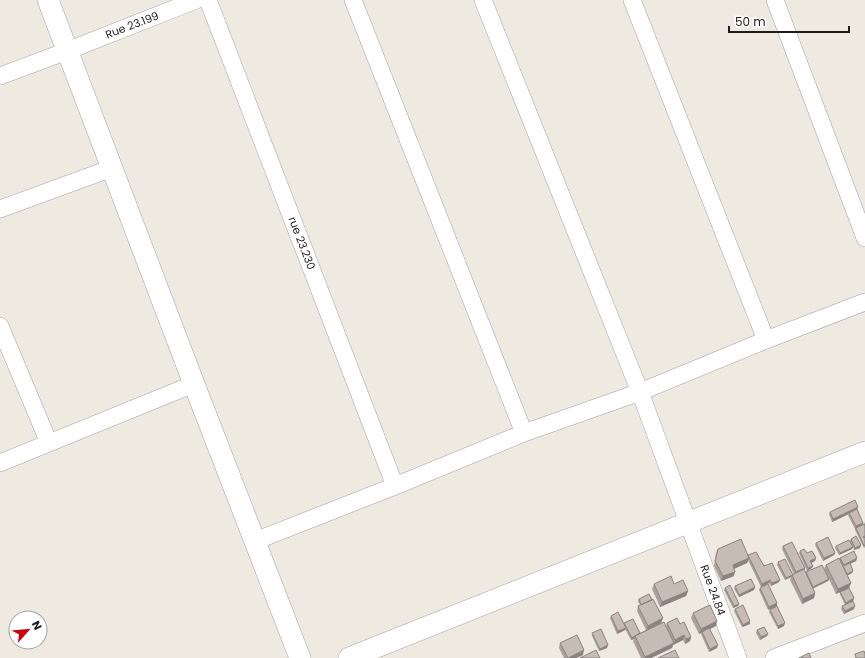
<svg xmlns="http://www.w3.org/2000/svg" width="865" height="658" font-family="Poppins,sans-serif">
	<rect width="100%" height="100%" fill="#eee9e1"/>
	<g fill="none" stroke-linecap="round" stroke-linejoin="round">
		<defs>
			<path id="minor" d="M208,0L395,486
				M353,0L524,433
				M483,0L640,392L738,658
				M632,0L766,340
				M775,0L865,238
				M0,76L67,51L196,0
				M0,209L112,168
				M0,326L49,443
				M0,463L194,384
				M255,541L395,486L524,433L640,392L766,340L865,302
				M774,658L865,623"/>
			<path id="tertiary" d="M48,0L194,384L300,658
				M349,658L865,452"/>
		</defs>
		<use href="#minor" stroke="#a3a3a3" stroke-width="18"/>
		<use href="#tertiary" stroke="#a3a3a3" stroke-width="22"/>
		<use href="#minor" stroke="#fff" stroke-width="17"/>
		<use href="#tertiary" stroke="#fff" stroke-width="21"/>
	</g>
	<path fill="#aaa19c" d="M857,509L863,524H864L865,522V547L864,548L855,530V528V529L848,515L849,514L832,522L829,514L830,512Z
		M851,539L861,545L860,548L854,550L853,547L852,549L839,555L835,548L836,546L850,541Z
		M816,543L835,553L834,555L823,561L815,545Z
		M783,546L805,568L804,569L806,573L824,569L826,565L840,560V558H857L856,561L850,564L853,571L852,573L847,576L851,583L849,588L854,598L853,601L846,604L854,609L844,614L841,609L842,606L845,605L840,594V592L836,594L829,579L828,581L813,588L815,593L814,598L802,604L790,580L791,577L785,580L777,565L778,562L793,574H794L782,549Z
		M718,549L748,556L764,566L779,582L771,586L769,583L761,587L748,560L747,563L734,569V576L721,581L714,566L716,553Z
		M800,551L816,558L815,561L811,563L813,566L812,568L807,571L799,553Z
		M654,584H674L688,591L686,596L660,607L652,589Z
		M735,586L755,587L754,590L739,597L734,589Z
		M725,588L739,604L738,606L733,608L724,590Z
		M760,588L777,606L768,610L759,590Z
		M639,599L652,600L663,618L661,623L666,626L667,623L680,624L691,637L690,641L685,644L683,640L673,645L672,648L651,658H641L633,641L634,639L631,640L625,629V630L617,634L610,618L611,616L624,624V623L640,633L646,630L637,611L638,606L640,605L638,601Z
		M735,609L750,624L742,627L734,611Z
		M770,610L784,626L778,629L769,612Z
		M693,613L716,626L710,629L717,648L709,652L701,634L702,632L699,634L691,618Z
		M757,630L768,634L767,636L760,640L756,633Z
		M592,633L607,648L599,651L592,636Z
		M560,643L583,655L576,658H564L559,648Z"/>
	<path fill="#8b837f" d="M858,507L857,510L832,522L833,519Z
		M863,523V525L855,529L856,526Z
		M861,545L860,548L854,550L855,548Z
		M853,547L852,549L839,555L840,553Z
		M835,553L834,555L823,561L824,558Z
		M749,558L747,563L731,570L733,565Z
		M816,558L815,561L809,564L810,561Z
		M857,558L856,561L843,567L844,565Z
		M813,566L812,568L807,571L808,568Z
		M853,571L852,573L846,576L847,574Z
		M735,572L734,576L721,581L723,576Z
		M792,575L791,577L785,580L786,578Z
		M829,579L828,581L812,589L813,587Z
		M770,580L769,583L761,587L762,584Z
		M780,580L779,582L771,586L772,583Z
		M851,583L849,588L836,594L838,589Z
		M755,587L754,590L739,597V595Z
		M688,591L686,596L660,607L662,602Z
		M815,593L814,598L802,604L803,599Z
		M854,598L853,601L845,605L846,603Z
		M777,603V606L768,610L769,607Z
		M739,604L738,606L733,608L734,606Z
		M855,606L854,609L844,614L845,611Z
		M663,618L661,623L646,630L648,626Z
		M717,621L716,626L699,634L701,629Z
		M750,621V624L742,627L743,625Z
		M785,623L784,626L778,629V626Z
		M626,628L625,630L617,634L618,631Z
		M768,634L767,636L760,640L761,637Z
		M684,635L683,640L673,645L672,648L651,658H645V657L674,643L675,640Z
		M635,636L634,639L631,640L632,638Z
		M691,637L690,641L685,644L686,639Z
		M608,645L607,648L599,651L600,649Z
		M718,645L717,648L709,652L710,649Z
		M584,650L583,655L576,658H568Z"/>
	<path fill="#c6bbb5" stroke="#8b837f" d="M855,500L858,507L833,519L830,512Z
		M857,509L863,523L856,526L849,513Z
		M864,524L865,526V536L863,537L864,538L865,537V545L864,546L856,528Z
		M856,536L861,545L855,548L851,539Z
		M828,537L835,553L824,558L816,543Z
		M741,539L749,558L733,565L735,572L723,576L715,561L718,549Z
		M849,540L853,547L840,553L836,546Z
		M792,542L805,568L796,572L783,546Z
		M804,549L807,553L812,551L816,558L810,561L813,566L808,568L800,551Z
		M854,551L857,558L844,565L840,558Z
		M756,552L764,566L772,563L780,580L772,583L770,580L762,584L748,555Z
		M839,558L851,583L838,589L826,565Z
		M785,559L793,575L786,578L778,562Z
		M850,563L853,571L847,574L843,566Z
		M822,565L829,579L813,587L806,572Z
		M804,569L815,593L803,599L792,575Z
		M671,576L674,584L683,580L688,591L662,602L654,584Z
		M751,579L755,587L739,595L735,586Z
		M768,584L777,603L769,607L760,588Z
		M730,585L739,604L734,606L725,588Z
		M849,588L854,598L846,603L840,592Z
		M649,594L652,600L641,605L639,599Z
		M653,599L663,618L648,626L638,606Z
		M853,601L855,606L845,611L842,606Z
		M710,605L717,621L701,629L693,613Z
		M743,605L750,621L743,625L735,609Z
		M777,606L785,623L778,626L770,610Z
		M618,612L626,628L618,631L611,616Z
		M677,618L680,624L684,622L691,637L686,639L684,635L675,640L667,623Z
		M633,619L640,633L632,638L624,623Z
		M664,622L674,643L645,657L635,636Z
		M764,627L768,634L761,637L757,630Z
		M709,628L718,645L710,649L702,632Z
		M601,629L608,645L600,649L592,633Z
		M577,635L584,650L568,658L560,643Z
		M596,650L600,658H580Z
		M675,650L679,658H658Z
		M864,651L865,654V658H856L855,654Z
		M809,653L811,658H799Z"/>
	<g text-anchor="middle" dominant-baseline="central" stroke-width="4" stroke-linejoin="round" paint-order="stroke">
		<g font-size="11" fill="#1c1c1c" stroke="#fff">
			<text transform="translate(132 25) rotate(-21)">Rue 23.199</text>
			<text transform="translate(302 243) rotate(69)">rue 23.230</text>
			<text transform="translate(713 590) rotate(70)">Rue 24.84</text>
		</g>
	</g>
	<g transform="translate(28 630) rotate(63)"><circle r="19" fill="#ffffff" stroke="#a4a4a4"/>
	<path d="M0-3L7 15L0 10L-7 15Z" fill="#c9000d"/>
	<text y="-6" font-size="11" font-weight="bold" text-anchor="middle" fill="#1c1c1c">N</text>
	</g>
	<path d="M729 26v6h120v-6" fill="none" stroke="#1c1c1c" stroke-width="2"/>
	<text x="735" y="26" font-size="12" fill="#1c1c1c" stroke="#ffffff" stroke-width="3" paint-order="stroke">50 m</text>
</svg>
